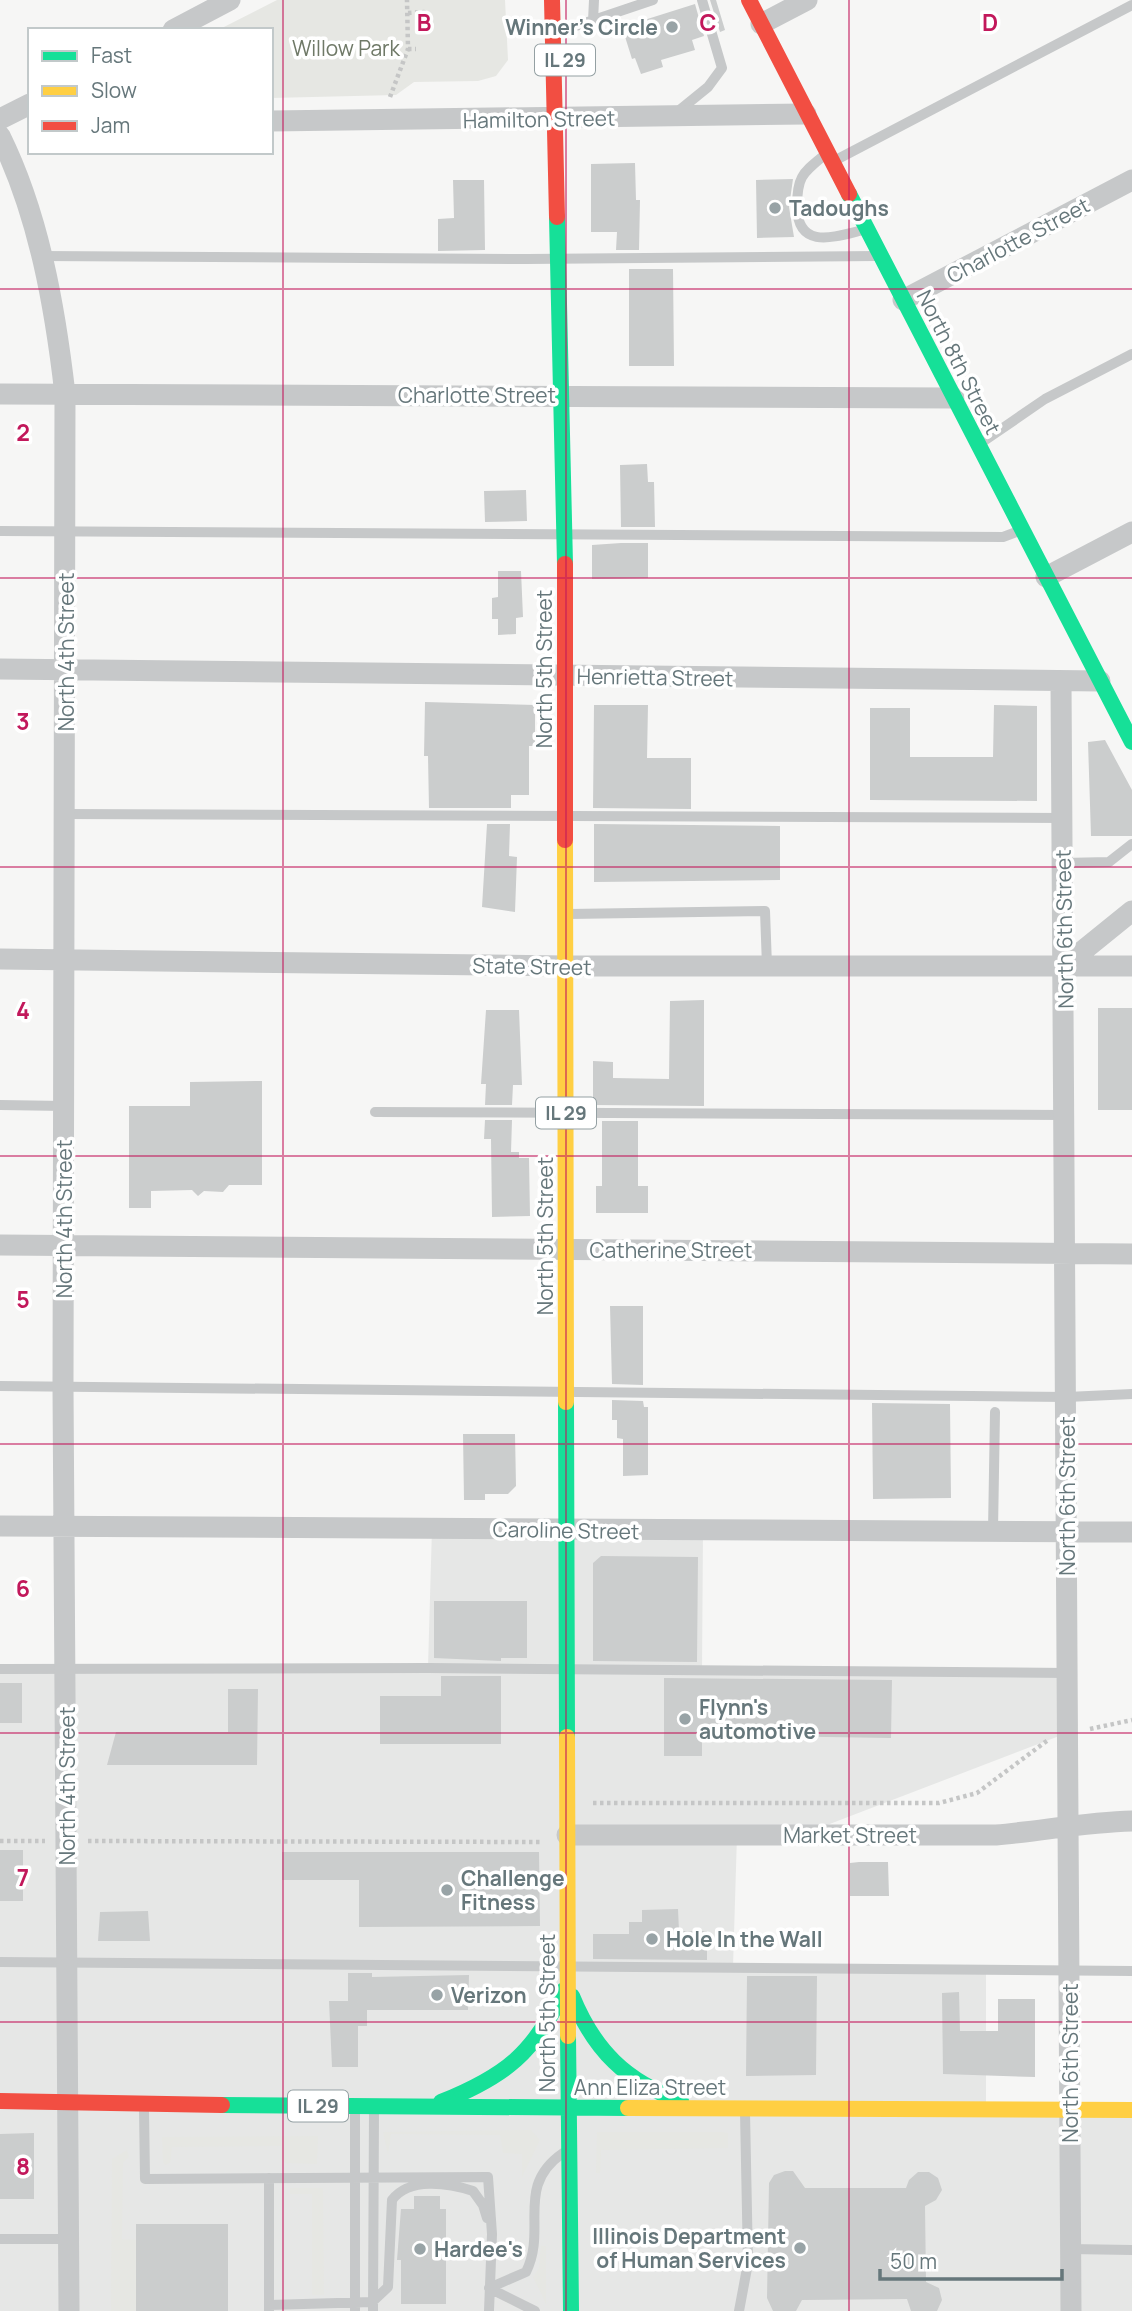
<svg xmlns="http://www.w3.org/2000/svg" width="1132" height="2311" font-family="Manrope,sans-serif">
	<rect width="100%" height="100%" fill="#f6f6f5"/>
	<path fill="#e6e7e6" d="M432,1528L703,1531L702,1671L1067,1673V1733L801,1835H737L733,1967L986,1969V2109L1132,2110V2311H0V1665L428,1667Z"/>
	<path fill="#e6e7e3" d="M277,0H505L508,60L496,76L478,81L414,82L396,95L271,98V30H218Z
		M531,2130L540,2140L522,2177V2154L503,2153L500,2135L391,2134L388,2154L383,2132Z
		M597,2132H723L728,2133V2148L601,2150L600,2173H596Z
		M318,2136L317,2164L285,2163L281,2159V2146L172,2147L170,2163L165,2165L163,2162L162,2137Z
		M127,2150L129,2157L123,2163L122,2239L136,2240V2311H111L112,2159Z
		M290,2188H323L324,2295H312V2194H290Z
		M541,2246H546V2304L533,2277L539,2268Z"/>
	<path fill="#cbcdcd" d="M710,0H716L725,30L720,32Z
		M695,4L704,36L692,40L695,50L661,60L663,67L641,74L635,58L632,59L622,27Z
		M635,163L636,200H640L639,250H616L617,232H591V164Z
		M793,179L789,207L794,237L757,238L756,180Z
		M453,180H484L485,250L438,251V219L454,218Z
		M629,269H673L674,366H629Z
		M647,464L648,482H654L655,527H621L620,465Z
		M526,490L527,521L485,522L484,491Z
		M621,543H648V578L592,579V545Z
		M498,571H521L523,617L516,618V634L498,635V619H492V598L498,597Z
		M425,702L535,705V746H529V795H511V808H429L428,756H424Z
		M594,705H648L647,758H691V809L593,808Z
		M994,705L1037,706V801L870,800V708H910V757H993Z
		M1105,740L1132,790V836H1091L1088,742Z
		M487,824H510L509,856L517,857L515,912L482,907Z
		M594,824L780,826V880L594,882Z
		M704,1000V1106L593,1105V1061L613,1062V1078L669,1079L670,1001Z
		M1098,1008H1132V1110H1098Z
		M486,1010H519L522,1085H513L512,1105H485L486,1084H481Z
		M262,1081V1185H229L223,1192L204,1191L198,1196L192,1190L151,1191V1208H129V1106H190V1082Z
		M485,1120H512L511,1152H519V1158H529L530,1216L492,1217L491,1139H484Z
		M602,1121H638V1186H648V1213H596V1186H602Z
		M610,1306H643V1385L612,1384Z
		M612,1400L643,1401L644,1407H648V1475L623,1476V1439L617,1438V1420H612Z
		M872,1403L950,1404L951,1498L873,1499Z
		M463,1434H515L516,1486L508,1494H485V1500H464Z
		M601,1556L698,1557L697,1662L593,1661V1563Z
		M434,1601H527V1658H501V1661L434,1658Z
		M441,1676H501V1744H380V1696H441Z
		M664,1678L892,1680L891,1738L702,1735V1756H664Z
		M0,1683H22V1723H0Z
		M228,1689H258L257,1765H107L116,1732H228Z
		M0,1850H23V1901H0Z
		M282,1852H539L540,1926L359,1927V1880H282Z
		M859,1862H888L889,1896H850V1863Z
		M678,1909L679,1931H707V1960L593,1959V1934H629V1922H642V1910Z
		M148,1911L150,1941H98L100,1912Z
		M348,1973H372V1977L469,1975L468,2010H367V2026H358V2067H332L329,2001H348Z
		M747,1976H817L816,2075L746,2076Z
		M959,1992L960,2031H998V1999H1035V2077L943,2074L942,1993Z
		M34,2133V2199H0V2134Z
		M785,2171H793L805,2188H906L909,2180L918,2172H929L938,2178L942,2190L936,2200L925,2206L926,2282L939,2288L942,2300L937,2311H911L907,2299L802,2300L796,2311H773L767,2298L769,2183L774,2175Z
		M414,2196H440V2209H446V2304H401V2260H397L401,2209H414Z
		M136,2224H228V2311H136Z"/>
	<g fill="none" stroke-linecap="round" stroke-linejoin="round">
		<path stroke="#c5c6c6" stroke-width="4.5" stroke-dasharray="3.5 3.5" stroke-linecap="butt" d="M408,13L424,12V29
			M408,49H416
			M390,97L408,49L407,0
			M1090,1729L1132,1720
			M593,1803H939L977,1793L1048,1740
			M0,1841H45
			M88,1841L541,1842"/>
		<path stroke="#c6c8c9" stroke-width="10" d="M593,21L594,0
			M558,32L653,0
			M676,113L708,87L722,68L702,0
			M827,153C803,173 797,175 797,207C798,250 834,237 863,230
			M834,161L1132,5
			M40,256L527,259L877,256
			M981,443L1045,399L1132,354
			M0,531L1003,537L1019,531
			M65,814L1062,818
			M1063,863L1109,862L1132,844
			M569,914L765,911L767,966
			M0,1105L65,1106
			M375,1112L1065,1115
			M0,1386L1067,1397L1132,1394
			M993,1531L995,1412
			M0,1669L428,1668L1067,1673
			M0,1962L1132,1971
			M144,2109L145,2179L488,2177L492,2234L489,2311
			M355,2109V2311
			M269,2178V2311
			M0,2239H69
			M1070,2249L1132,2250
			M489,2288L526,2272C548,2228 514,2187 563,2153
			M489,2288L535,2311
			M269,2305L372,2302L388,2287L392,2200C409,2177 448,2183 473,2191L483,2205L487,2218
			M373,2311L374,2111
			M739,2311L748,2263L745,2112"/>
		<path stroke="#c6c8c9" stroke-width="21" d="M761,24L807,0
			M173,30L230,0
			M0,119L30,104
			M271,121L806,114
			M0,136C39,215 55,307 65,394L63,1387L69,2311
			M903,300L1132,180
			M0,394L954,398
			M1046,577L1132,532
			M0,669L1100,681
			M1061,682L1071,2311
			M0,959L566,966H1132
			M1064,966L1132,911
			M0,1245L1132,1254
			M0,1526L1132,1532
			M567,1835H996C1042,1831 1086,1822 1132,1821"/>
		<path stroke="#16e098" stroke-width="16" d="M849,194L1132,742
			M557,217L565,564
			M566,1402L567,1737
			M572,1996C594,2050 626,2082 681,2101
			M568,2036L571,2311
			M441,2102C506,2076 534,2053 564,1990
			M222,2105L628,2108"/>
		<path stroke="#ffcf43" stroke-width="16" d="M565,840L566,1402
			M567,1737L568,2036
			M628,2108L1132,2110"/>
		<path stroke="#f24e42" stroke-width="16" d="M552,0L557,217
			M749,0L849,194
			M565,564V840
			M0,2101L222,2105"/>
	</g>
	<path fill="none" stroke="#c2185b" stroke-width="2" stroke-opacity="0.55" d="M283,0V2311M566,0V2311M849,0V2311M0,289H1132M0,578H1132M0,867H1132M0,1156H1132M0,1444H1132M0,1733H1132M0,2022H1132"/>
	<g fill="#98a3a6" stroke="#fff" stroke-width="2.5">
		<circle cx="672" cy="27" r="7"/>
		<circle cx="775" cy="208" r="7"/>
		<circle cx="685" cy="1719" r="7"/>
		<circle cx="447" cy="1890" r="7"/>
		<circle cx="652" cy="1939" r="7"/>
		<circle cx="437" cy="1995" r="7"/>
		<circle cx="800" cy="2248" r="7"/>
		<circle cx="420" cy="2249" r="7"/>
	</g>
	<g text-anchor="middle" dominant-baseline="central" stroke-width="7" stroke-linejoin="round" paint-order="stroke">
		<g fill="#fff" stroke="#94a0a3" stroke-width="2">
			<rect x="535" y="44.5" width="60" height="31" rx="5"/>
			<rect x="536" y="1097.5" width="60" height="31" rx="5"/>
			<rect x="288" y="2090.5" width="60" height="31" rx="5"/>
		</g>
		<g font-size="19" font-weight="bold" fill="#66777b">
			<text x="565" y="60">IL 29</text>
			<text x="566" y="1113">IL 29</text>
			<text x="318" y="2106">IL 29</text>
		</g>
		<g font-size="21" font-weight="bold" fill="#66777b" stroke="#fff" text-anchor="start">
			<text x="658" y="27" text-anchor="end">Winner's Circle</text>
			<text x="789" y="208">Tadoughs</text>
			<text x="699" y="1707">Flynn's<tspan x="699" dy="24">automotive</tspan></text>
			<text x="461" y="1878">Challenge<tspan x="461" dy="24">Fitness</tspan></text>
			<text x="666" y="1939">Hole In the Wall</text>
			<text x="451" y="1995">Verizon</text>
			<text x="786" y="2236" text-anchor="end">Illinois Department<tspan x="786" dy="24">of Human Services</tspan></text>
			<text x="434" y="2249">Hardee's</text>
		</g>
		<g font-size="21" fill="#6f7967" stroke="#fff">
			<text x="346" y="48">Willow Park</text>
		</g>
		<g font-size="21" fill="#66777b" stroke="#fff">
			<text transform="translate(539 119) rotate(-1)">Hamilton Street</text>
			<text transform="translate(1018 240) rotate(-28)">Charlotte Street</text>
			<text transform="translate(959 362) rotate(63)">North 8th Street</text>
			<text x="477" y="395">Charlotte Street</text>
			<text transform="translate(66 652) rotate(-90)">North 4th Street</text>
			<text transform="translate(544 669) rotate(-90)">North 5th Street</text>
			<text transform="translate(655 677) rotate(1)">Henrietta Street</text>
			<text transform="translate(1064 929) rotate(-91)">North 6th Street</text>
			<text transform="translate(532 966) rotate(1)">State Street</text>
			<text transform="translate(64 1219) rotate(-90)">North 4th Street</text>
			<text transform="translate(545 1236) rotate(-90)">North 5th Street</text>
			<text x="671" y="1250">Catherine Street</text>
			<text transform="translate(1067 1496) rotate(-90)">North 6th Street</text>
			<text transform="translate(566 1530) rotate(1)">Caroline Street</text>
			<text transform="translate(67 1786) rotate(-90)">North 4th Street</text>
			<text x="850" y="1835">Market Street</text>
			<text transform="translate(547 2013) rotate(-90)">North 5th Street</text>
			<text transform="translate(1070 2063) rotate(-90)">North 6th Street</text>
			<text x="650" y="2087">Ann Eliza Street</text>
		</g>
	</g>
	<g font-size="23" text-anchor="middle" font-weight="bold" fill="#c2185b" stroke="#fff" stroke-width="7" stroke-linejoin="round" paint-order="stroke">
		<text x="424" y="31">B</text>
		<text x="708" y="31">C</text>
		<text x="990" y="31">D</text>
		<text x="23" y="441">2</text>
		<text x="23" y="730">3</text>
		<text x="23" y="1019">4</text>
		<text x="23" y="1308">5</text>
		<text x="23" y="1597">6</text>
		<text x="23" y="1886">7</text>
		<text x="23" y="2175">8</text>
	</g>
	<rect x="28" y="28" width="245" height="126" fill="#ffffff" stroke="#c2c9ca" stroke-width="2"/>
	<rect x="42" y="51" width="35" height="10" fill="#16e098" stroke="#c2c9ca" stroke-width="2"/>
	<text x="91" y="63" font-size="21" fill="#66777b">Fast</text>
	<rect x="42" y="86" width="35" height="10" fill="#ffcf43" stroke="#c2c9ca" stroke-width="2"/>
	<text x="91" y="98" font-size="21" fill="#66777b">Slow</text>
	<rect x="42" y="121" width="35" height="10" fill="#f24e42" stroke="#c2c9ca" stroke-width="2"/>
	<text x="91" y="133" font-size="21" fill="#66777b">Jam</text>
	<path d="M880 2269v10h182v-10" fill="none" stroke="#66777b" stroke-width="3.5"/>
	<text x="890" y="2269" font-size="21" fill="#66777b" stroke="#ffffff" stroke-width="5" paint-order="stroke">50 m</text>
</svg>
